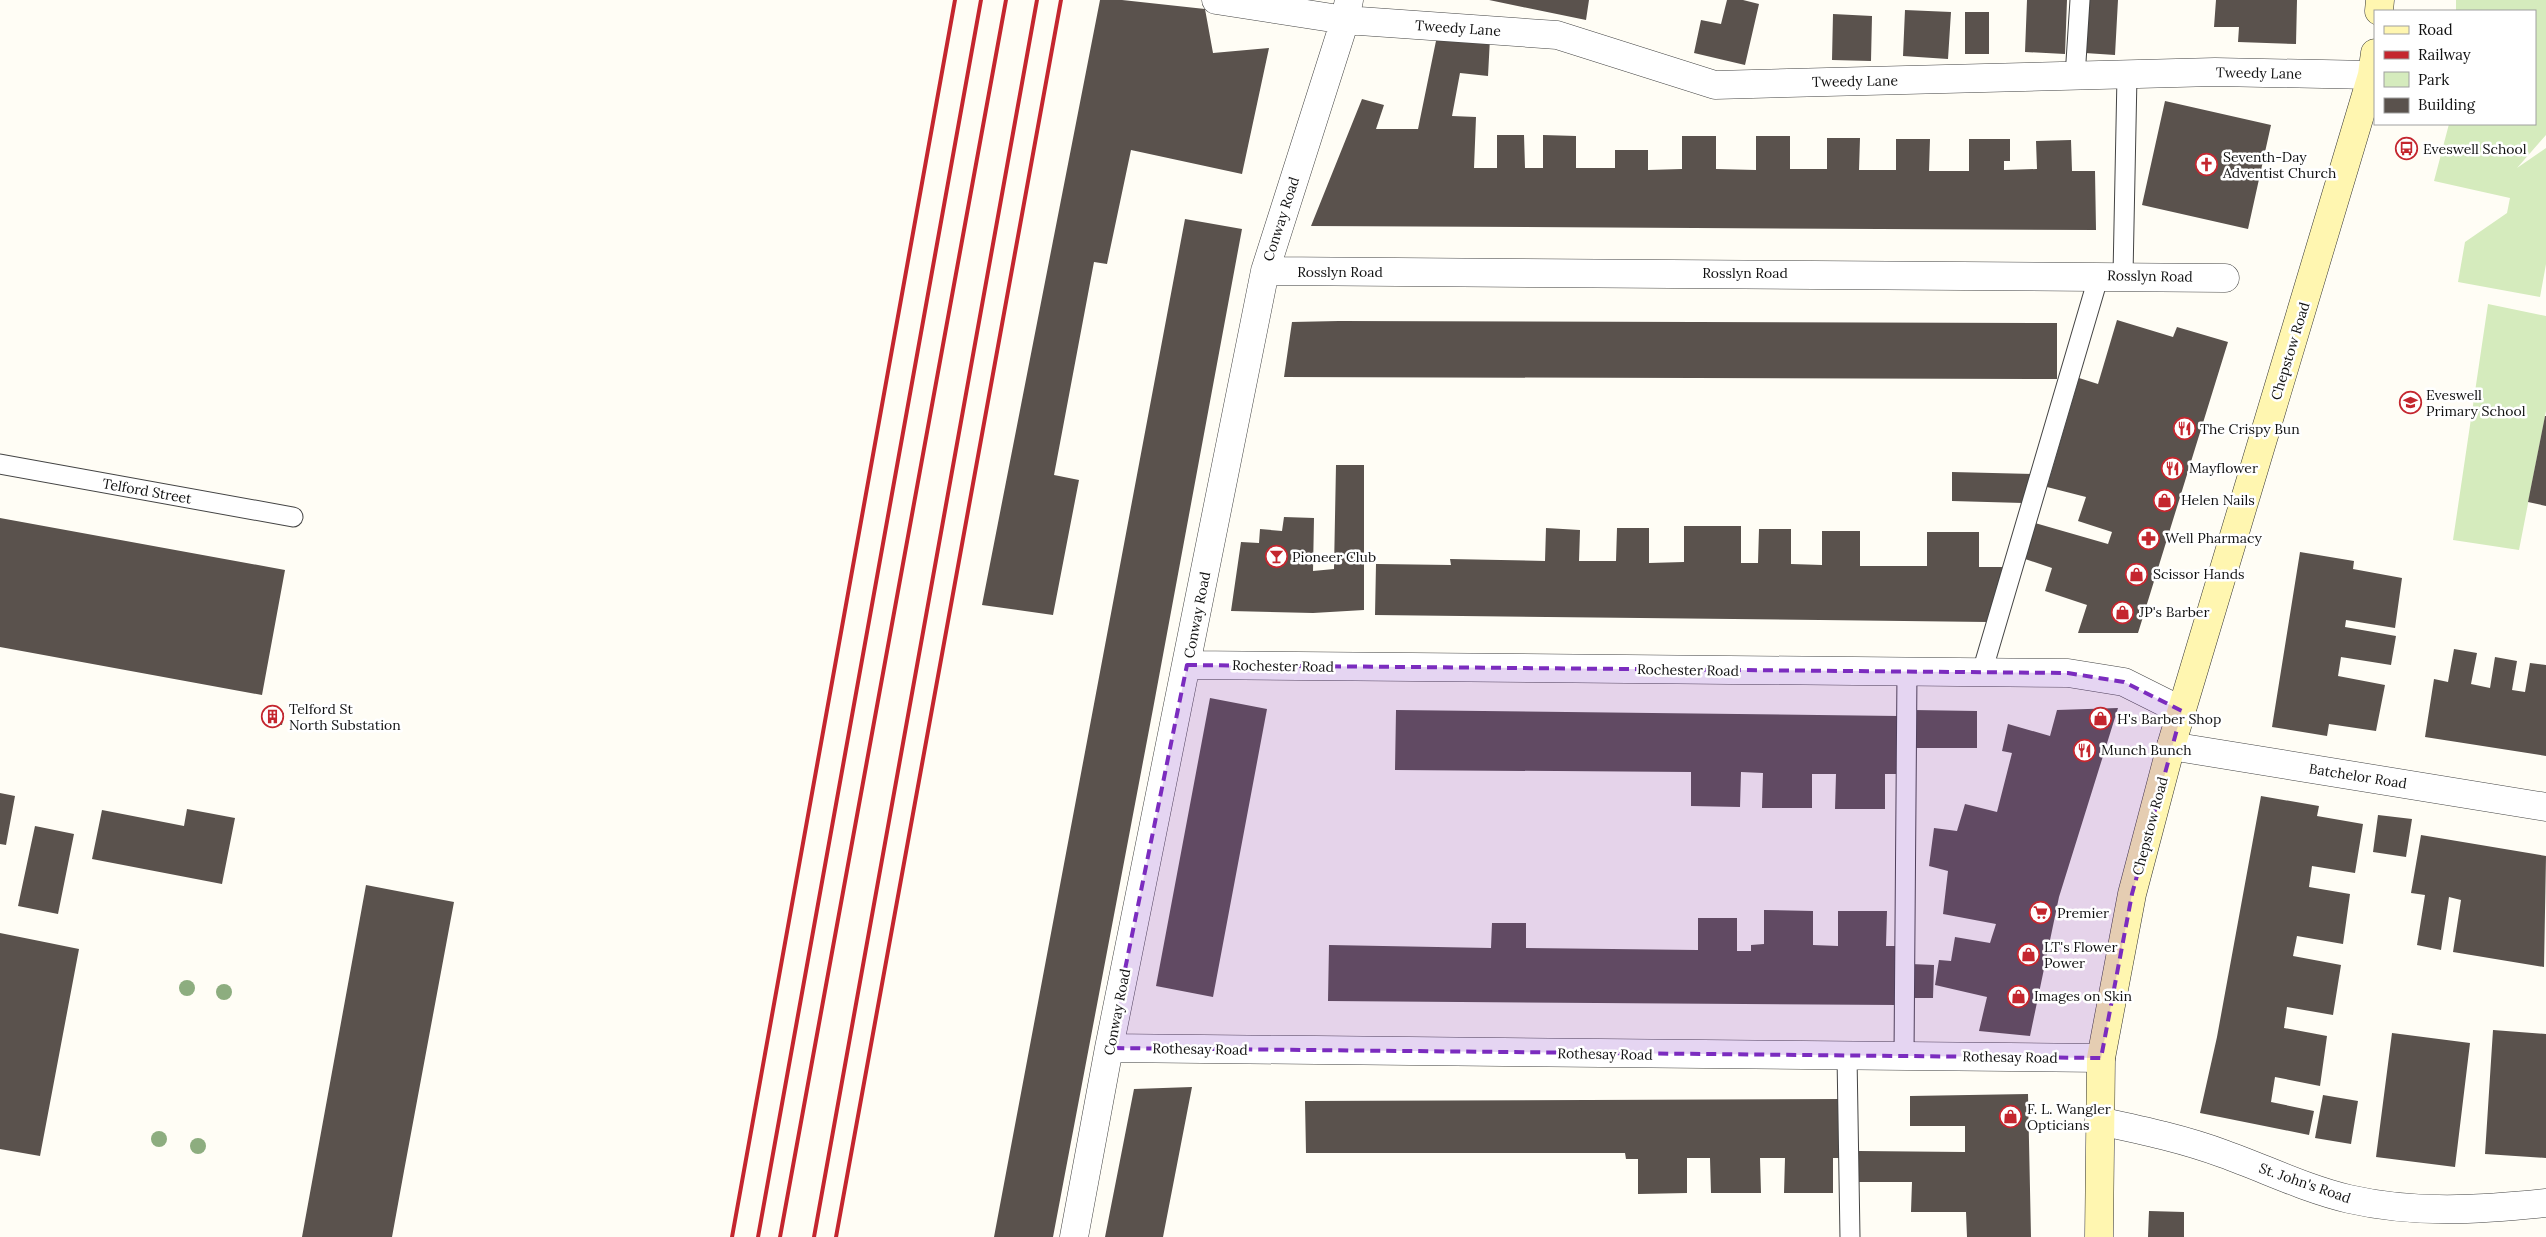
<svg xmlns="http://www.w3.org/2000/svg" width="2546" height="1237" font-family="Lora,serif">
	<rect width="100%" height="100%" fill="#fffdf5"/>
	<path fill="#d5ebbd" d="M2456,0H2546V135L2517,168L2546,148V264L2540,297L2458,282L2465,242L2507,213L2510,198L2434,181L2449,124H2535V11H2456Z
		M2488,304L2546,316V411L2519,550L2453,540Z"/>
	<path fill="#5a524d" d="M1100,0H1122L1205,9L1213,53L1269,48L1242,174L1131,150L1107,264L1094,262L1054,475L1079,480L1053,615L982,605Z
		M1489,0H1589L1586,20Z
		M1727,0H1743L1759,4L1745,65L1694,53L1701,20L1721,24Z
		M2027,0H2067L2065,54L2025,52Z
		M2087,0H2118L2115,55L2085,53Z
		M2216,0H2297L2296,44L2238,42L2239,27H2214Z
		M1905,10L1951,12L1948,59L1903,56Z
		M1965,12H1989V54H1965Z
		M1833,14L1872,16L1871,61L1832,60Z
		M1437,36L1490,38L1488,76L1460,73L1452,116L1476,117L1474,168H1497V135H1524L1525,168H1543V135L1576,136V168H1615V150H1648V170L1682,169V136H1716V169L1756,170V136H1790V169H1827V138H1860L1859,170H1896V139H1930L1929,171H1969V139H2010V161H2004V170L2037,169L2036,141L2071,140L2072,171H2095L2096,230L1311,226L1362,99L1384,105L1376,129H1418Z
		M2165,101L2271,125L2248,229L2142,205Z
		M1185,219L1242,229L1153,709L1053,1237H994Z
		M2117,320L2173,337L2177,327L2228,342L2138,633H2078L2087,605L2045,591L2052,568L2025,559L2035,523L2108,544L2112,532L2078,521L2086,497L2047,487L2079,378L2098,384Z
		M1339,321L2057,323V379L1284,377L1292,322Z
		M2545,416H2546V506L2528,502Z
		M1336,465H1364V610L1313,613L1231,611L1241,542L1259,543L1260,529L1282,531L1284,517L1314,518L1313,571L1334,569Z
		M1952,472L2033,474L2023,503L1952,501Z
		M0,518L285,570L262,695L0,647Z
		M1684,526H1741V563H1758L1759,529H1791V564L1822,565V531H1860V566H1927V532H1979V567H2004L1988,622L1375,615L1376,564L1451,565L1450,559L1545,561L1546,528L1580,530L1579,561H1616L1617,528H1649V563L1684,562Z
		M2300,552L2354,561L2353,569L2402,578L2395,628L2346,620L2345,627L2396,636L2391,665L2341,657L2338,676L2385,685L2376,731L2329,724L2327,736L2272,727Z
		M2454,649L2477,653L2471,684L2490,688L2495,657L2517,661L2512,690L2525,692L2530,663L2546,665V756L2425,737L2434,679L2448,682Z
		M1210,698L1267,709L1213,997L1156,986Z
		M2118,708L2059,897L2030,1036L1979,1031L1987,997L1935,985L1939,960L1951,961L1955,937L1990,943L1996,924L1943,914L1948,871L1929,866L1934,828L1957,831L1965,804L1997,812L2012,753L2002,751L2008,724L2050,736L2057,710Z
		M264,709L284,713L282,725L262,722Z
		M1396,710L1898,716L1897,774H1885V809H1835L1836,774H1812V808H1762L1763,773L1741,772L1740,807L1691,806V772L1395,770Z
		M1913,710L1977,711V748H1912Z
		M0,793L15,796L6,845L0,844Z
		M2261,796L2319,806L2317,816L2363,824L2355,873L2312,866L2309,887L2350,894L2343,944L2297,936L2293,956L2341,965L2333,1015L2287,1007L2284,1028L2327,1036L2320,1086L2275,1077L2271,1102L2314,1111L2309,1135L2200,1113L2217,1037Z
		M187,809L235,818L222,884L92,859L102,810L184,826Z
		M2378,815L2412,819L2406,857L2373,852Z
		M35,826L74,834L58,914L18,906Z
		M2421,835L2546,856L2544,967L2453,952L2461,900L2449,897L2441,950L2417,945L2425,895L2411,893Z
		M366,885L454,902L404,1171L392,1237H302Z
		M1764,910L1813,911V945L1838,946V911H1887L1886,946H1898V1005L1328,1001L1329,945L1491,948L1492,923H1526V948L1698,950V918H1737V951H1751V945L1764,944Z
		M0,933L79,949L40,1156L0,1149Z
		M1911,964L1934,965L1933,998H1910Z
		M2493,1030L2546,1034V1158L2485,1154Z
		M2392,1033L2470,1043L2455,1167L2376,1157Z
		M1192,1087L1163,1237H1105L1134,1089Z
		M2028,1094L2031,1237H1967L1966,1212H1911L1912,1182H1859V1151L1965,1152V1126H1910V1096Z
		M2323,1095L2358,1101L2351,1144L2315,1138Z
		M1845,1099V1158H1833V1193H1784L1785,1158H1760L1761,1193H1711L1710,1158H1687V1193L1638,1194V1159H1626L1625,1153H1306L1305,1101Z
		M2149,1211L2184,1212V1237H2148Z"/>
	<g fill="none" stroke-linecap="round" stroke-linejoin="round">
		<defs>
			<path id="lane" d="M2075,77L2080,0
				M2123,275L2127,76
				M0,464L293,517
				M1982,672L2099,275
				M1904,1055L1907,672
				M1847,1056L1850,1237"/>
			<path id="street" d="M1216,0L1345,20L1557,35L1715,85L2215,72L2372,75
				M1265,271L2225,278
				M1187,665L2068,673L2124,682L2182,711
				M2171,746L2546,807
				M1109,1048L2101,1058
				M2099,1121C2141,1130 2184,1139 2224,1154C2266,1169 2306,1189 2349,1199C2414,1214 2480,1210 2546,1203
				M1074,1237L1109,1048L1265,271L1345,20L1349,0"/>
			<path id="secondary" d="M2379,11L2380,0
				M2099,1237L2101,1058L2132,894L2171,746L2372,75L2375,53"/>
		</defs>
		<use href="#lane" stroke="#444" stroke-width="21"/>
		<use href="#street" stroke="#444" stroke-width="29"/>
		<use href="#secondary" stroke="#333" stroke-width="29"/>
		<use href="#lane" stroke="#fff" stroke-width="19"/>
		<use href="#street" stroke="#fff" stroke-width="28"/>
		<use href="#secondary" stroke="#fff6b0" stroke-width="28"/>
		<path stroke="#c4262e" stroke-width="4" d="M732,1237L955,0
			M758,1237L981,0
			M780,1237L1006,0
			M814,1237L1037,0
			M836,1237L1061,0"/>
	</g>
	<g fill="#8dad7f">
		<circle cx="187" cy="988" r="8"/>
		<circle cx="224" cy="992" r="8"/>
		<circle cx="159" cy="1139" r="8"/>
		<circle cx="198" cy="1146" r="8"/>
	</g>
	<path fill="#7b2cbf" fill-opacity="0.2" stroke="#7b2cbf" stroke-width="4" stroke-dasharray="10 6" stroke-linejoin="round" d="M1187,665L2068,673L2124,682L2182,711L2132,894L2101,1058L1109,1048Z"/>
	<defs>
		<symbol id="bus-ring" viewBox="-11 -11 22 22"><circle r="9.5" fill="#fff" stroke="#c4262e" stroke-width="1.5"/><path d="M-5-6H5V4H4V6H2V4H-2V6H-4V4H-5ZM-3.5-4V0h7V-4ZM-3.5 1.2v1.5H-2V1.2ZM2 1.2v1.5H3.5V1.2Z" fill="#c4262e"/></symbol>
		<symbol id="church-ring" viewBox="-11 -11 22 22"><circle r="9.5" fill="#fff" stroke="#c4262e" stroke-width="1.5"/><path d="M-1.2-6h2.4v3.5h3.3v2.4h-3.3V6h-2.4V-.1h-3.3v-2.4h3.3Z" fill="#c4262e"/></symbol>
		<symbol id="school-ring" viewBox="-11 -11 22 22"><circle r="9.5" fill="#fff" stroke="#c4262e" stroke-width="1.5"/><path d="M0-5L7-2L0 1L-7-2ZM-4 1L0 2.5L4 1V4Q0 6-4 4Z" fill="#c4262e"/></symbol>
		<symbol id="restaurant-ring" viewBox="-11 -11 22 22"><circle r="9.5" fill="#fff" stroke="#c4262e" stroke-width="1.5"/><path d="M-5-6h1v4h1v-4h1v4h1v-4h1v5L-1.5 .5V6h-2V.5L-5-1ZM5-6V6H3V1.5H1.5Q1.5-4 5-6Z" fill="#c4262e"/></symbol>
		<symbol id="shop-ring" viewBox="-11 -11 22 22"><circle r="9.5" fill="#fff" stroke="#c4262e" stroke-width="1.5"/><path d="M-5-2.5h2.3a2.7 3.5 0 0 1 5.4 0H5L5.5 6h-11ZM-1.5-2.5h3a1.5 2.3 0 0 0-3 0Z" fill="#c4262e"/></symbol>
		<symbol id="pharmacy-ring" viewBox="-11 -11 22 22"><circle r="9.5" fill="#fff" stroke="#c4262e" stroke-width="1.5"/><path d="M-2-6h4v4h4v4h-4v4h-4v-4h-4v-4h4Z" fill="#c4262e"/></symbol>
		<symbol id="bar-ring" viewBox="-11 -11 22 22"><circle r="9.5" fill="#fff" stroke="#c4262e" stroke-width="1.5"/><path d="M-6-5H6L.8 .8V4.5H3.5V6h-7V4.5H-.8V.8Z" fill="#c4262e"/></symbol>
		<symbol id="building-ring" viewBox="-11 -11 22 22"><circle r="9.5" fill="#fff" stroke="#c4262e" stroke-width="1.5"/><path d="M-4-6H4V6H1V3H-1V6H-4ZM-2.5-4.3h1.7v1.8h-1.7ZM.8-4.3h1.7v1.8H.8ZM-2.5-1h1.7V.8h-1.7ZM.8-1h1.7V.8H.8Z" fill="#c4262e"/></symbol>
		<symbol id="supermarket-ring" viewBox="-11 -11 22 22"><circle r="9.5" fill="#fff" stroke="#c4262e" stroke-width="1.5"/><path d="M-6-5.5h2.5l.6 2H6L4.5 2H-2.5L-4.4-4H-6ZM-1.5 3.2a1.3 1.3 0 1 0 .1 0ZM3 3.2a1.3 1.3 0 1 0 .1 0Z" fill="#c4262e"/></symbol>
	</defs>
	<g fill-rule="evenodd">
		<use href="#bus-ring" x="2394" y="136" width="25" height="25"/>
		<use href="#church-ring" x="2194" y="152" width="25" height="25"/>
		<use href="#school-ring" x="2398" y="390" width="25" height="25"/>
		<use href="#restaurant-ring" x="2172" y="416" width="25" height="25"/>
		<use href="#restaurant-ring" x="2160" y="456" width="25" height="25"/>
		<use href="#shop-ring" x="2152" y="488" width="25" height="25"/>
		<use href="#pharmacy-ring" x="2136" y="526" width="25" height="25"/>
		<use href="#bar-ring" x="1264" y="544" width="25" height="25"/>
		<use href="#shop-ring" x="2124" y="562" width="25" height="25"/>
		<use href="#shop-ring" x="2110" y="600" width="25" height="25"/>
		<use href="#building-ring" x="260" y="704" width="25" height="25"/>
		<use href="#shop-ring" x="2088" y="706" width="25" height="25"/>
		<use href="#restaurant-ring" x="2072" y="738" width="25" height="25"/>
		<use href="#supermarket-ring" x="2028" y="900" width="25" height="25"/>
		<use href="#shop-ring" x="2016" y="942" width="25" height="25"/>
		<use href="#shop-ring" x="2006" y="984" width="25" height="25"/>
		<use href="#shop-ring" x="1998" y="1104" width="25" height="25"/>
	</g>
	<g text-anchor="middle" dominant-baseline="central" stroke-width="5" stroke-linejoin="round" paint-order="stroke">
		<g font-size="14" fill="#111" stroke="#fff">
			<text transform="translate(1458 28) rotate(4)">Tweedy Lane</text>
			<text transform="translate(2259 73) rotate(1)">Tweedy Lane</text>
			<text transform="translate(1855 81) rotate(-1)">Tweedy Lane</text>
			<text transform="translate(1281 219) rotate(-72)">Conway Road</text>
			<text x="1340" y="272">Rosslyn Road</text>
			<text x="1745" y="273">Rosslyn Road</text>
			<text transform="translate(2150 276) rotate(1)">Rosslyn Road</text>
			<text transform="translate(2290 351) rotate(-73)">Chepstow Road</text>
			<text transform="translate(147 491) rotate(10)">Telford Street</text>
			<text transform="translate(1197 615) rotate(-79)">Conway Road</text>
			<text transform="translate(1283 666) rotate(1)">Rochester Road</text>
			<text transform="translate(1688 670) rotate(1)">Rochester Road</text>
			<text transform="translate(2358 776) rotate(9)">Batchelor Road</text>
			<text transform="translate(2150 826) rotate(-75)">Chepstow Road</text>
			<text transform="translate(1117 1012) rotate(-79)">Conway Road</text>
			<text transform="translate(1200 1049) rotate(1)">Rothesay Road</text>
			<text transform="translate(1605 1054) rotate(1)">Rothesay Road</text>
			<text transform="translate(2010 1057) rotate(1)">Rothesay Road</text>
			<text transform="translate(2305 1183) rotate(19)">St. John's Road</text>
		</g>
		<g font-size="14" fill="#111" stroke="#fff" text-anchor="start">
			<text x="2423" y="149">Eveswell School</text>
			<text x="2223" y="157">Seventh-Day<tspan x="2223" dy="16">Adventist Church</tspan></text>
			<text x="2426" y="395">Eveswell<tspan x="2426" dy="16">Primary School</tspan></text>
			<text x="2200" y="429">The Crispy Bun</text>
			<text x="2189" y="468">Mayflower</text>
			<text x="2181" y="500">Helen Nails</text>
			<text x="2165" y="538">Well Pharmacy</text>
			<text x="1292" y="557">Pioneer Club</text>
			<text x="2153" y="574">Scissor Hands</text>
			<text x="2139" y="612">JP's Barber</text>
			<text x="289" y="709">Telford St<tspan x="289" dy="16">North Substation</tspan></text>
			<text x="2117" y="719">H's Barber Shop</text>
			<text x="2101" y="750">Munch Bunch</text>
			<text x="2057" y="913">Premier</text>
			<text x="2044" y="947">LT's Flower<tspan x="2044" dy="16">Power</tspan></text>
			<text x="2034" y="996">Images on Skin</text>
			<text x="2027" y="1109">F. L. Wangler<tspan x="2027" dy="16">Opticians</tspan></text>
		</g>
	</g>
	<rect x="2374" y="10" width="162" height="115" fill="#ffffff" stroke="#a0a0a0"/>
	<rect x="2384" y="26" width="25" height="8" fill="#fff6b0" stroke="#a0a0a0"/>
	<text x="2418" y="35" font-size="15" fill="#111111">Road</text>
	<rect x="2384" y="51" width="25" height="8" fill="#c4262e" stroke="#a0a0a0"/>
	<text x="2418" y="60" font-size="15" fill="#111111">Railway</text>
	<rect x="2384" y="72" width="25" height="15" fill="#d5ebbd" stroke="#a0a0a0"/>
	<text x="2418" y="85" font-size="15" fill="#111111">Park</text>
	<rect x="2384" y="98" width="25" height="15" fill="#5a524d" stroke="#a0a0a0"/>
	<text x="2418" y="110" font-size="15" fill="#111111">Building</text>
</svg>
